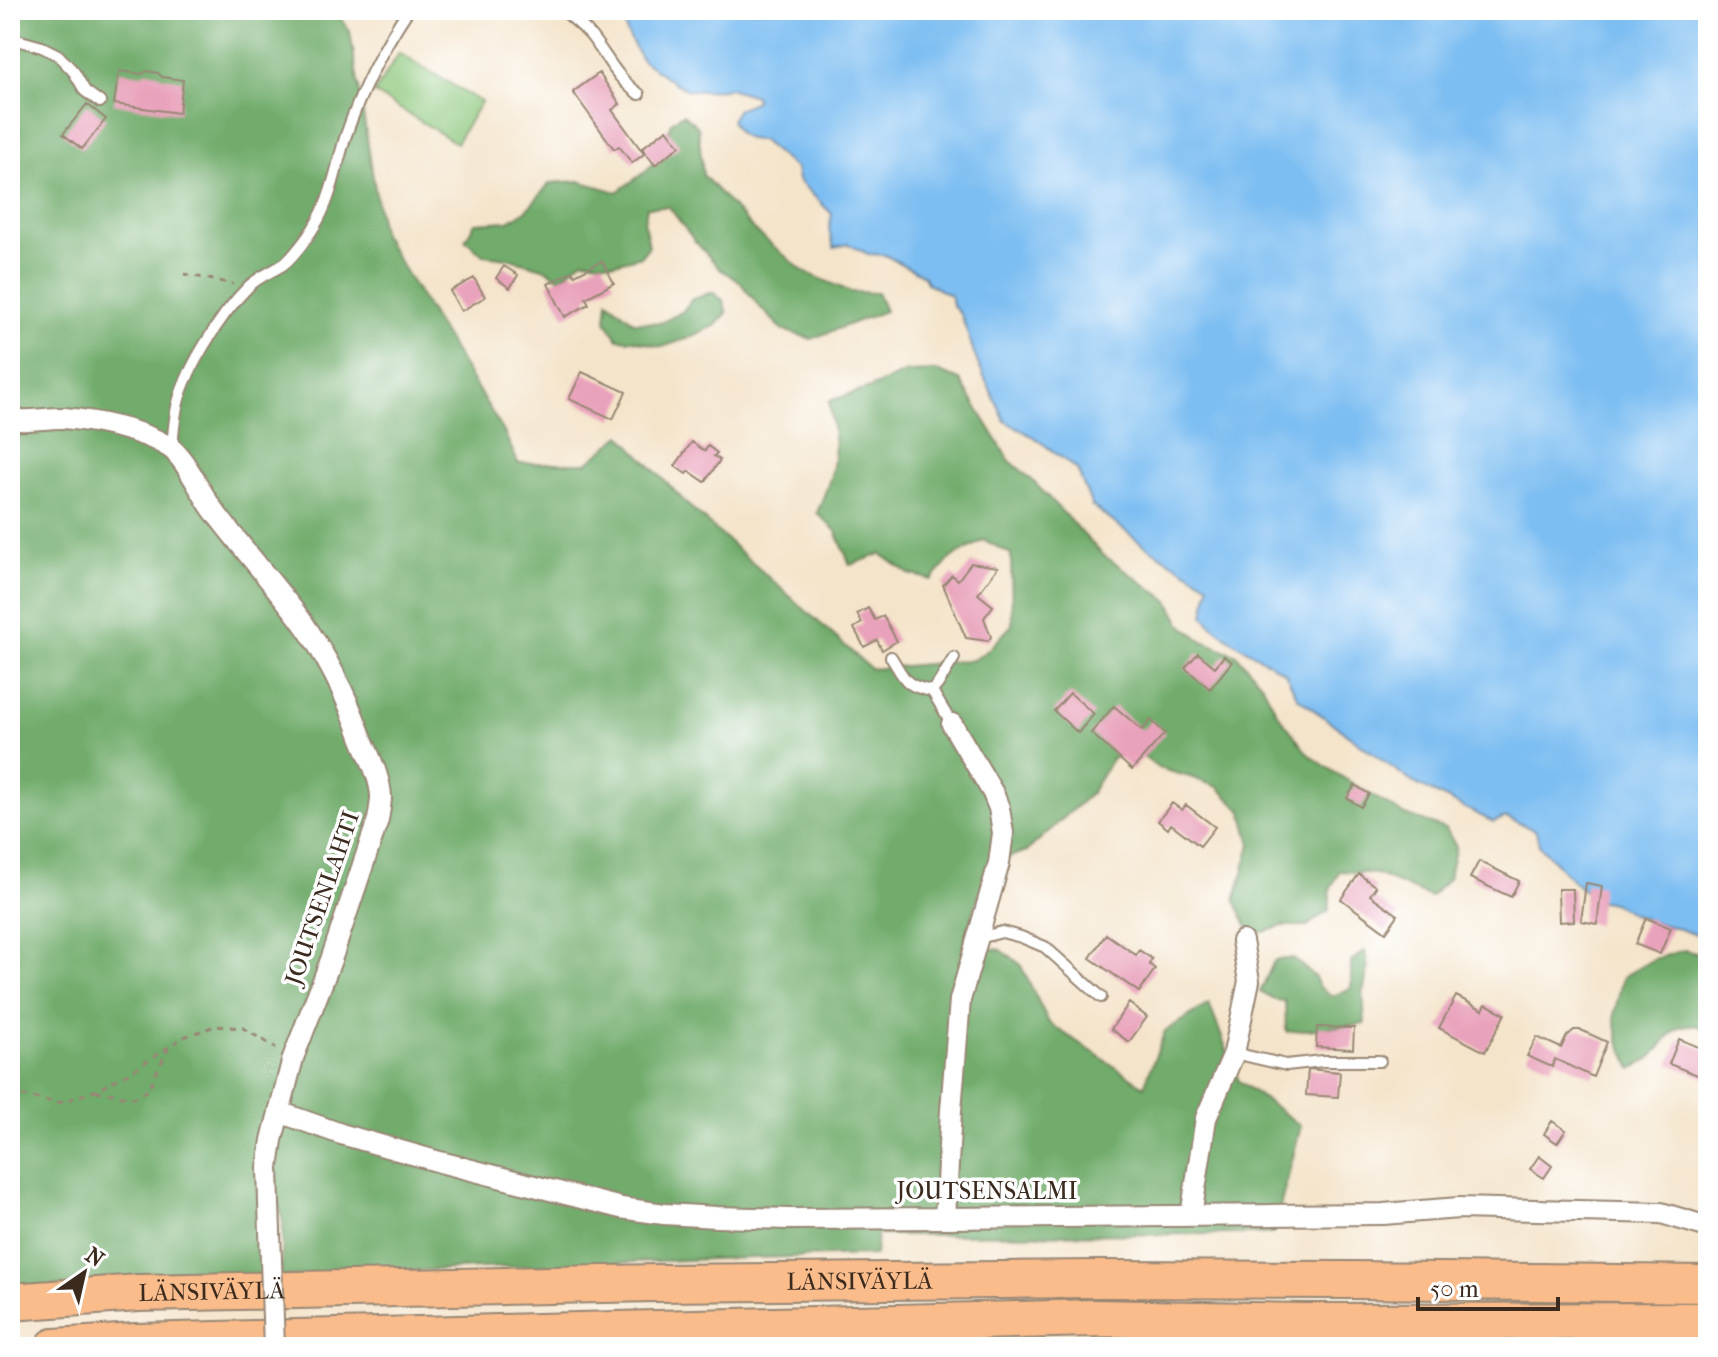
<svg xmlns="http://www.w3.org/2000/svg" width="1718" height="1357" font-family="'IM FELL French Canon',serif">
	<rect width="100%" height="100%" fill="#fff"/>
	<filter id="ink" filterUnits="userSpaceOnUse"><feTurbulence type="fractalNoise" baseFrequency=".0125" numOctaves="2"/><feDisplacementMap in="SourceGraphic" scale="16" xChannelSelector="R" yChannelSelector="G"/><feConvolveMatrix kernelMatrix="1 2 1 2 8 2 1 2 1" color-interpolation-filters="sRGB"/></filter>
	<filter id="wash" filterUnits="userSpaceOnUse"><feTurbulence type="fractalNoise" baseFrequency=".006" numOctaves="4" result="noise"/><feDisplacementMap in="SourceGraphic" scale="32" xChannelSelector="R" yChannelSelector="G"/><feGaussianBlur stdDeviation="1.8" result="paint"/><feColorMatrix in="noise" values="0 0 0 0 0 0 0 0 0 0 0 0 0 0 0 0 0 1.4 0 .05"/><feComposite in="paint" operator="in"/></filter>
	<g filter="url(#wash)">
		<rect width="100%" height="100%" fill="#f4e4ca"/>
		<path fill="#8cc77c" stroke="#64784d" stroke-width="2" d="M399,53L481,102L456,143L374,93Z"/>
		<path fill="#71ac6c" stroke="#566b45" stroke-width="2" d="M10,10H334L350,31L382,234L504,432L518,463H587L621,435L689,506L871,669L973,660L988,650L1012,625L1011,554L984,540L951,558L932,580L909,574L881,554L850,565L836,531L817,513C823,497 831,481 833,465C837,444 832,422 829,401L870,388L907,372L937,371L960,380L1009,460L1032,480L1102,554L1169,601L1181,624L1203,641L1237,655L1262,684L1276,711L1308,754L1334,772L1403,814L1446,829L1456,847L1448,879L1430,897L1377,874L1339,871L1331,888L1329,910L1307,926H1283L1264,932L1250,931L1235,901L1251,844L1242,811L1218,787L1190,777L1158,768L1132,748L1112,759L1091,793L1027,851L988,864L964,944L1001,950L1020,964L1049,1023L1144,1086L1165,1031L1209,1004L1239,1081L1301,1126L1273,1234L877,1235L875,1255L712,1259L281,1276L283,1223L279,1203L262,1276L10,1288Z
			M683,114L698,127L703,175L754,230L803,271L851,292L877,293L885,311L811,339L783,330L758,305L740,282L720,269L694,240L669,207H647L644,223L649,246L641,256L615,263L583,260L560,278L543,268L507,258L484,255L465,240L475,223L508,221L526,211L550,183L579,181L617,192L646,171L664,150L671,122Z
			M712,292L723,300L727,313L715,326L683,340L662,347L634,340L618,339L606,321L608,301L634,322L661,323L682,312L692,299Z
			M1684,950L1708,956V1029C1671,1015 1671,1041 1649,1059C1644,1063 1637,1066 1632,1069L1619,1041L1614,1015L1623,977L1654,959Z
			M1365,951L1368,970L1363,992L1365,1024L1286,1032L1285,1001L1275,1000L1260,992L1274,961L1293,958L1315,977L1319,987L1333,996L1351,988V961Z"/>
		<path fill="#7dbef2" stroke="#5c7488" stroke-width="2" d="M616,10H1708V940C1685,928 1658,925 1634,915C1623,909 1612,900 1599,901L1578,886L1539,845L1536,831L1506,817L1493,822L1412,782L1298,698L1285,673L1231,640L1212,625L1204,616L1209,585L1144,545L1092,506L1077,469L1035,438L1005,421L978,364L961,315L953,306L951,296L927,283L924,276L885,255L868,254L848,244L834,248L829,230L832,214L798,180L796,169L761,140C745,141 737,134 731,120L738,109L756,101L755,96L729,88L707,91L688,90L674,83L642,60L627,33L624,20Z"/>
		<g id="blocks">
			<path fill="#e9a2bb" d="M119,71L142,74L147,71L158,73L162,77L183,80L179,113L114,104Z
				M599,73L620,104L612,110L644,154L632,163L619,146L614,149L573,92Z
				M87,104L106,119L82,149L63,134Z
				M667,129L680,146L655,165L642,148Z
				M602,261L614,283L586,298L589,304L565,317L548,284L572,271L575,275Z
				M504,266L518,275L510,288L496,278Z
				M474,278L485,297L461,311L450,291Z
				M582,372L626,392L613,419L569,399Z
				M692,442L705,451L708,446L717,453L714,456L720,460L705,482L689,471L686,474L675,466Z
				M971,563L998,567L978,594L993,606L984,618L991,637L988,641L966,638L943,585L952,575L958,580Z
				M868,608L875,620L883,616L897,641L882,650L877,640L864,647L854,628L862,623L857,614Z
				M1198,653L1215,667L1224,656L1232,662L1210,689L1185,668Z
				M1070,693L1094,714L1078,733L1054,711Z
				M1114,706L1142,730L1151,720L1165,733L1132,770L1091,733Z
				M1355,785L1369,794L1361,807L1347,798Z
				M1172,803L1182,810L1186,805L1215,827L1200,846L1171,824L1168,829L1158,821Z
				M1479,861L1519,881L1511,897L1470,878Z
				M1359,874L1376,887L1370,895L1398,915L1386,932L1341,899Z
				M1586,883L1602,886L1597,924L1581,921Z
				M1558,889H1573L1574,921L1559,922Z
				M1646,918L1671,928L1660,954L1635,944Z
				M1106,934L1136,955L1139,950L1152,959L1149,964L1155,969L1139,992L1090,958Z
				M1456,996L1483,1010L1486,1004L1505,1014L1485,1052L1439,1028Z
				M1129,1003L1147,1017L1129,1042L1111,1029Z
				M1317,1027L1354,1028L1353,1049L1316,1047Z
				M1574,1030H1581L1607,1042L1593,1077L1555,1059L1552,1067L1527,1056L1537,1037L1561,1048L1567,1036Z
				M1679,1039L1708,1051V1079L1669,1064Z
				M1308,1069L1340,1072L1338,1097L1306,1095Z
				M1552,1121L1566,1130L1557,1143L1544,1134Z
				M1539,1156L1552,1166L1544,1178L1530,1169Z"/>
		</g>
	</g>
	<g filter="url(#ink)">
		<use href="#blocks" fill-opacity="0" stroke="#988774" stroke-width="2"/>
		<g fill="none" stroke-linecap="round" stroke-linejoin="round">
			<defs>
				<path id="lane" d="M563,10C572,18 583,26 591,36C607,56 617,79 639,94
					M10,38L42,47L58,55L74,72L85,91L100,102
					M172,448C173,436 174,424 176,412C182,374 221,314 248,287C258,277 272,272 284,264C293,257 308,237 314,227C332,199 336,166 346,135C361,91 382,49 408,10
					M891,657C905,679 904,686 932,691L952,724
					M932,691L938,684L954,658
					M979,938L1002,932L1021,937L1045,947L1101,997
					M1234,1053L1286,1065L1323,1061H1380"/>
				<path id="street" d="M10,419C28,423 46,417 64,418C96,421 142,430 169,447C185,457 201,494 214,511C242,548 273,583 301,620C327,656 347,697 362,739C369,756 380,777 381,796C381,804 379,813 378,820L331,960L293,1058L272,1140L268,1168L269,1203
					M279,1112L341,1134L440,1162L621,1208L664,1214L717,1217L790,1219L945,1218L1383,1214L1459,1208L1661,1213L1708,1227
					M1191,1216L1206,1118L1234,1053L1249,981L1242,941
					M945,1218L951,1110L960,1000L999,863L1003,833L999,808L993,793L952,724"/>
				<g id="highway">
					<path id="s1" d="M10,1302L139,1293L657,1283L1100,1279L1352,1280L1708,1284"/>
					<path d="M54,1347L136,1342L1093,1318L1307,1322L1708,1321"/>
				</g>
			</defs>
			<use href="#lane" stroke="#988774" stroke-width="14"/>
			<use href="#street" stroke="#988774" stroke-width="24"/>
			<use href="#highway" stroke="#988774" stroke-width="40"/>
			<path stroke="#988774" stroke-width="3" stroke-dasharray="6 6" stroke-linecap="butt" d="M184,274L233,284
				M96,1091L133,1098L148,1090L168,1049
				M10,1093L58,1103L95,1091L132,1071L184,1037L215,1026L243,1028L276,1048"/>
			<use href="#lane" stroke="#fff" stroke-width="10"/>
			<use href="#street" stroke="#fff" stroke-width="20"/>
			<use href="#highway" stroke="#fabc8b" stroke-width="36"/>
			<defs>
				<path id="street-bridge" d="M269,1203L274,1347"/>
			</defs>
			<use href="#street-bridge" stroke="#988774" stroke-width="24" stroke-linecap="butt"/>
			<use href="#street-bridge" stroke="#fff" stroke-width="20"/>
		</g>
	</g>
	<g text-anchor="middle" dominant-baseline="central" stroke-width="7" stroke-linejoin="round" paint-order="stroke">
		<g font-size="24" fill="#3b2a1e" stroke="#fff">
			<text transform="translate(322 898) rotate(-71)">JOUTSENLAHTI</text>
			<text x="987" y="1191">JOUTSENSALMI</text>
			<text stroke="none"><textPath href="#s1" startOffset="850">LÄNSIVÄYLÄ</textPath></text>
			<text stroke="none"><textPath href="#s1" startOffset="202">LÄNSIVÄYLÄ</textPath></text>
		</g>
	</g>
	<rect width="1718" height="1357" fill="none" stroke="#fff" stroke-width="40"/>
	<g transform="translate(84 1273) rotate(34)" stroke="#ffffff" stroke-width="6" paint-order="stroke">
	<path d="M0-6L14 30L0 20L-14 30Z" fill="#3b2a1e"/>
	<text y="-12" font-size="22" font-weight="bold" text-anchor="middle" fill="#3b2a1e">N</text>
	</g>
	<path d="M1418 1297v12h140v-12" fill="none" stroke="#3b2a1e" stroke-width="4"/>
	<text x="1430" y="1297" font-size="24" fill="#3b2a1e" stroke="#ffffff" stroke-width="6" paint-order="stroke">50 m</text>
</svg>
